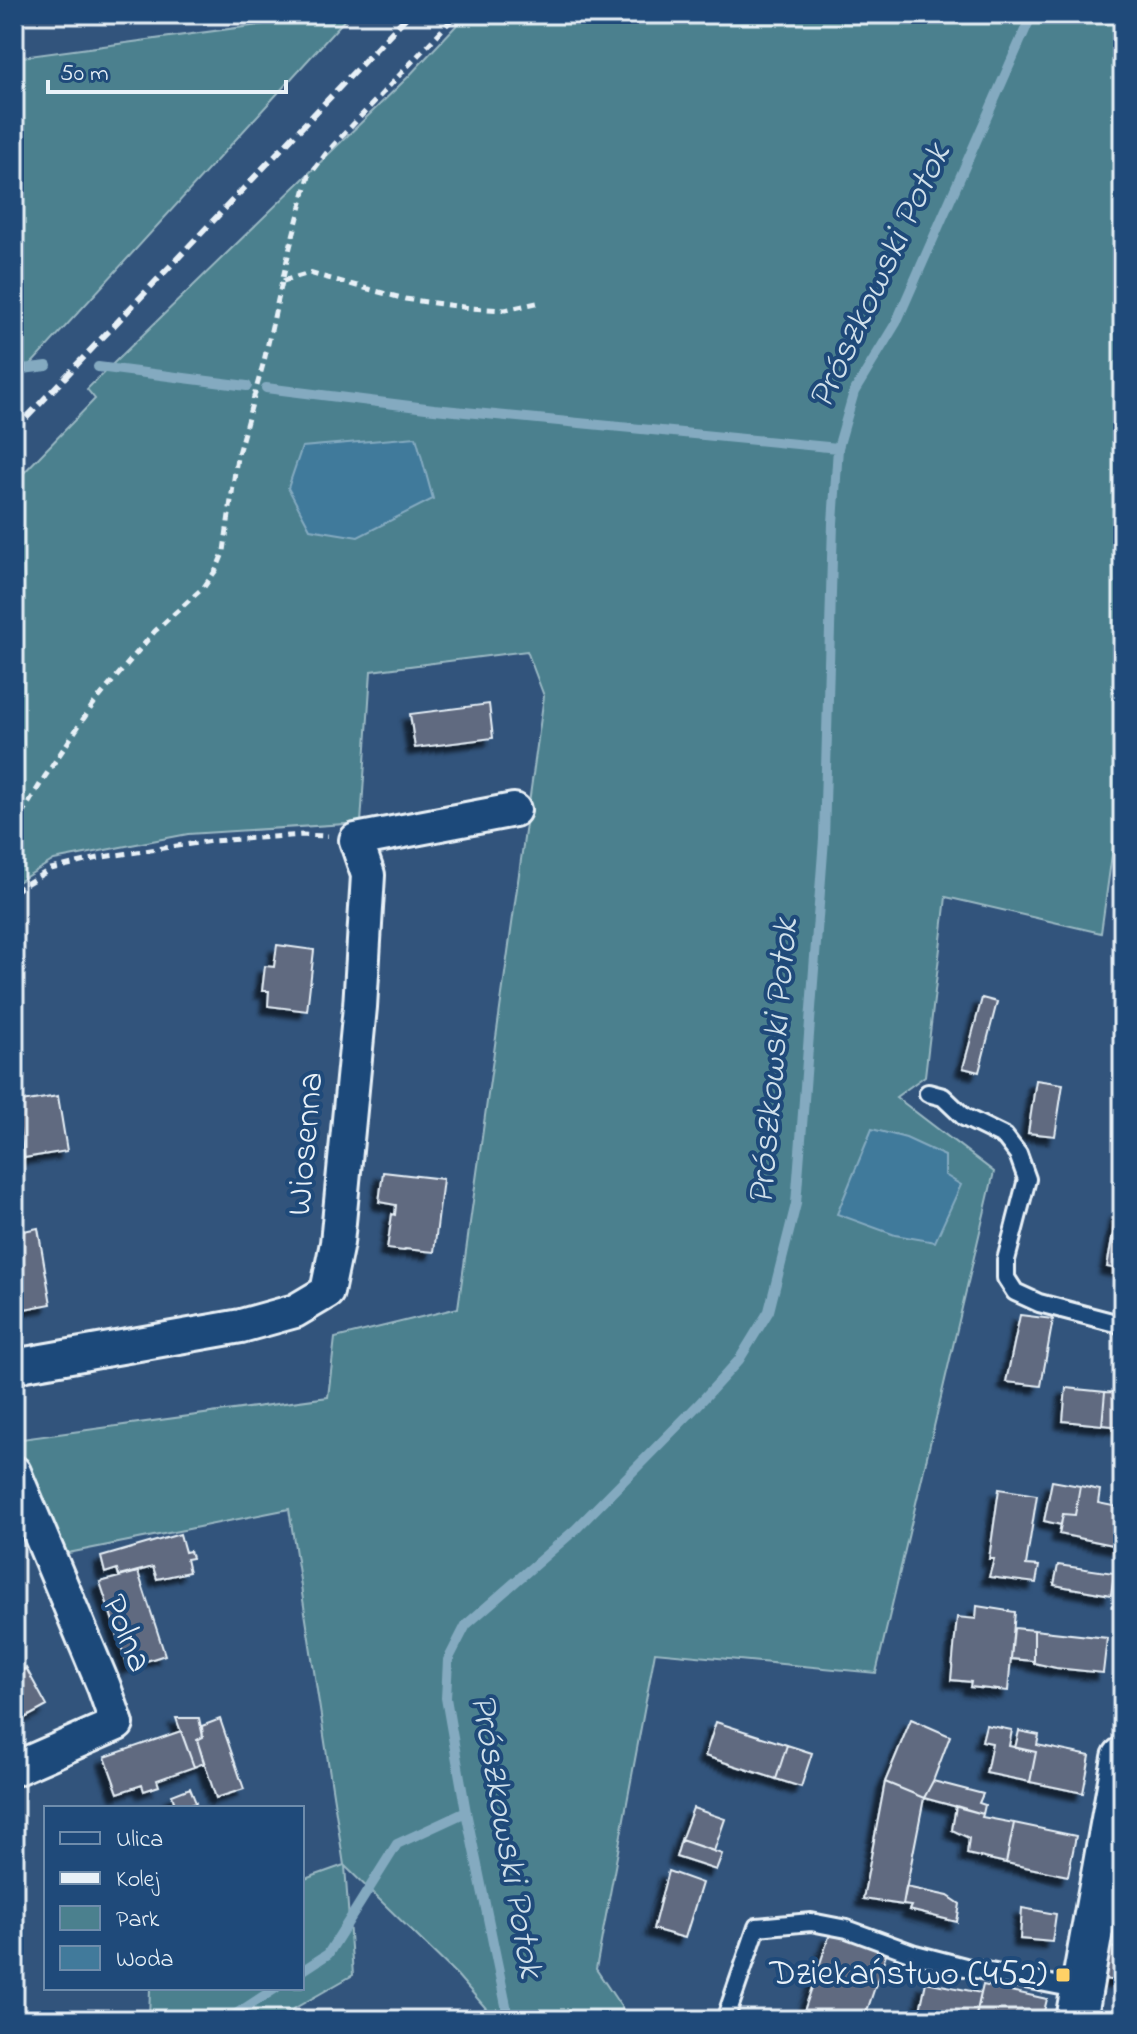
<svg xmlns="http://www.w3.org/2000/svg" width="1137" height="2034" font-family="'Indie Flower',sans-serif">
	<defs>
		<filter id="shadow"><feDropShadow dx="-7" dy="7" stdDeviation="2" flood-color="#0009"/></filter>
	</defs>
	<rect width="100%" height="100%" fill="#32547c"/>
	<filter id="ink" filterUnits="userSpaceOnUse"><feTurbulence type="fractalNoise" baseFrequency=".0125" numOctaves="2"/><feDisplacementMap in="SourceGraphic" scale="16" xChannelSelector="R" yChannelSelector="G"/><feConvolveMatrix kernelMatrix="1 2 1 2 8 2 1 2 1" color-interpolation-filters="sRGB"/></filter>
	<g filter="url(#ink)">
		<path fill="#4b808e" stroke="#9ab8c3" stroke-width="2" d="M340,14H350L14,383V58Z
			M467,14H1123V776L1101,933L946,897L925,1076L896,1097L994,1172L876,1673L655,1652L596,1969L630,2020H496L457,1975L345,1866L353,1975L274,2020H149L150,1988H302V1880L344,1865L289,1509L63,1554L14,1446V1440L328,1397L335,1338L458,1308L544,696L527,651L371,671L361,823L188,834L54,860L14,884V483L95,399L87,389L407,78Z"/>
		<path fill="#417a9b" stroke="#84aac0" stroke-width="2" d="M416,437L433,499L358,537L310,529L288,488L302,447Z
			M872,1129L906,1138L945,1156V1175L961,1185L935,1242L895,1235L837,1214Z"/>
		<g fill="none" stroke-linecap="round" stroke-linejoin="round">
			<path stroke="#84aac0" stroke-width="10" d="M98,367L247,386
				M14,370L47,366
				M266,388L434,409L838,448
				M302,1971L328,1954L397,1844L466,1812
				M227,2020L276,1988
				M509,2020L466,1812L446,1698L448,1660L466,1625L576,1529L697,1406L739,1360L769,1311L796,1204L824,839L833,523L838,448L854,392L896,323L1032,14"/>
		</g>
		<path fill="#606a80" stroke="#e8f1f8" stroke-width="2" filter="url(#shadow)" d="M489,704L493,738L415,748L410,714Z
			M277,945L314,950L307,1011L268,1006L269,991H262L265,966L274,967Z
			M982,998L997,1002L979,1072L963,1068Z
			M1036,1080L1063,1084L1055,1136L1028,1133Z
			M58,1096L67,1151L24,1158L15,1103Z
			M383,1172L443,1179L434,1252L405,1249L404,1251L387,1249L392,1214L395,1215L396,1205L379,1202Z
			M1117,1212L1123,1213V1270L1107,1267Z
			M38,1228L51,1304L14,1311V1233Z
			M1020,1315L1053,1319L1041,1386L1006,1382Z
			M1066,1388L1105,1392L1102,1425L1063,1421Z
			M1105,1392L1123,1393V1427L1102,1425Z
			M1052,1481L1080,1486L1075,1515L1063,1514L1061,1525L1044,1521Z
			M1080,1486L1100,1490L1098,1503L1123,1508V1547L1059,1534L1063,1514L1075,1515Z
			M999,1489L1037,1495L1026,1565L1039,1566L1036,1583L989,1577L994,1559H989Z
			M180,1534L185,1552L190,1551L192,1558L186,1559L189,1572L157,1579L153,1567L119,1576L117,1569L105,1573L101,1557Z
			M1058,1565L1114,1573L1111,1595L1054,1585Z
			M138,1572L165,1655L128,1667L100,1582Z
			M977,1606L1015,1612L1008,1691L970,1687L971,1682L951,1680L957,1617L976,1619Z
			M1014,1628L1034,1630V1661L1011,1659Z
			M1034,1630L1107,1638L1103,1673L1056,1668L1034,1663Z
			M26,1668L47,1706L14,1724V1675Z
			M176,1718H199L203,1737L197,1740L204,1763L194,1767Z
			M220,1719L244,1789L216,1798L197,1740L203,1737L202,1726Z
			M911,1719L950,1736L933,1781L924,1798L885,1782Z
			M716,1722L787,1745L776,1779L705,1756Z
			M986,1725L1012,1730L1009,1746L1036,1752L1030,1782L986,1773L992,1743L982,1741Z
			M181,1731L194,1767L157,1780L159,1786L144,1791L142,1785L118,1793L105,1757Z
			M1019,1731L1039,1735L1037,1745L1090,1756L1083,1793L1030,1782L1036,1752L1015,1748Z
			M787,1745L812,1753L801,1787L776,1779Z
			M933,1781L983,1794L979,1803L985,1805L983,1814L924,1798Z
			M885,1782L924,1798L903,1905L863,1899Z
			M190,1788L196,1803L183,1808H176L172,1795Z
			M956,1806L983,1814L982,1817L1014,1823L1006,1863L967,1854L969,1838L952,1830Z
			M693,1808L725,1819L714,1851L681,1840Z
			M1014,1823L1076,1836L1068,1876L1006,1863Z
			M681,1840L722,1854L716,1870L676,1857Z
			M668,1871L702,1883L685,1938L653,1929Z
			M906,1887L948,1896L960,1904L957,1922L909,1910L911,1906L903,1905Z
			M1022,1908L1056,1914L1052,1942L1020,1939Z
			M830,1934L887,1951L864,2020H801Z
			M1109,1947L1123,1949V1982L1104,1979Z
			M926,1982L981,1993L975,2020H918Z
			M983,1985L1047,1999L1042,2020H975Z"/>
		<g fill="none" stroke-linecap="round" stroke-linejoin="round">
			<defs>
				<path id="service" d="M928,1093L943,1097L964,1117L1005,1137L1018,1154L1027,1179L1006,1260V1278L1015,1292L1039,1303L1123,1325
					M725,2020L757,1927L811,1922L847,1929L915,1954L965,1967L1081,1990"/>
				<path id="minor" d="M14,1368L25,1364L241,1326L295,1311L327,1292L337,1243L360,1007L368,875L356,840L514,810
					M14,1472L104,1687L117,1724L14,1769"/>
				<path id="tertiary" d="M1076,2020L1123,1758"/>
			</defs>
			<use href="#service" stroke="#e8f1f8" stroke-width="22"/>
			<use href="#minor" stroke="#e8f1f8" stroke-width="38"/>
			<use href="#tertiary" stroke="#e8f1f8" stroke-width="46"/>
			<path stroke="#e8f1f8" stroke-width="5" stroke-dasharray="8 6" stroke-linecap="butt" d="M283,281L309,273L405,299L470,308L505,310L541,302
				M14,827L44,778L92,706L155,631L204,587L216,570L224,551L237,457L264,361L290,247L309,176L328,151L457,14
				M14,891L51,869L103,857L211,841L303,835L328,836"/>
			<use href="#service" stroke="#1f4a7a" stroke-width="16"/>
			<use href="#minor" stroke="#1f4a7a" stroke-width="32"/>
			<use href="#tertiary" stroke="#1f4a7a" stroke-width="40"/>
			<path stroke="#e8f1f8" stroke-width="6" stroke-dasharray="12 6" stroke-linecap="butt" d="M14,431L409,14"/>
		</g>
	</g>
	<rect fill="#ffd166" stroke="#1f4a7a" stroke-width="3" x="1055" y="1967" width="16" height="16" rx="4"/>
	<g text-anchor="middle" dominant-baseline="central" stroke-width="8" stroke-linejoin="round" paint-order="stroke">
		<g font-size="36" fill="#e8f1f8" stroke="#1f4a7a">
			<text transform="translate(307 1144) rotate(-85)">Wiosenna</text>
			<text transform="translate(125 1634) rotate(68)">Polna</text>
		</g>
		<g font-size="36" fill="#e8f1f8" stroke="#1f4a7a" text-anchor="end">
			<text x="1047" y="1975">Dziekaństwo (452)</text>
		</g>
		<g font-size="38" font-style="italic" fill="#cfdfea" stroke="#1f4a7a">
			<text transform="translate(881 277) rotate(-65)">Prószkowski Potok</text>
			<text transform="translate(775 1062) rotate(-85)">Prószkowski Potok</text>
			<text transform="translate(505 1836) rotate(80)">Prószkowski Potok</text>
		</g>
	</g>
	<rect width="1137" height="2034" fill="none" stroke="#1f4a7a" stroke-width="48"/>
	<rect x="24" y="24" width="1089" height="1986" fill="none" stroke="#e8f1f8" stroke-width="3" filter="url(#ink)"/>
	<rect x="44" y="1806" width="260" height="184" fill="#1f4a7a" stroke="#6f8dac" stroke-width="2"/>
	<rect x="60" y="1832" width="40" height="12" fill="#1f4a7a" stroke="#6f8dac" stroke-width="2"/>
	<text x="116" y="1846" font-size="24" fill="#e8f1f8">Ulica</text>
	<rect x="60" y="1872" width="40" height="12" fill="#e8f1f8" stroke="#6f8dac" stroke-width="2"/>
	<text x="116" y="1886" font-size="24" fill="#e8f1f8">Kolej</text>
	<rect x="60" y="1906" width="40" height="24" fill="#4b808e" stroke="#6f8dac" stroke-width="2"/>
	<text x="116" y="1926" font-size="24" fill="#e8f1f8">Park</text>
	<rect x="60" y="1946" width="40" height="24" fill="#417a9b" stroke="#6f8dac" stroke-width="2"/>
	<text x="116" y="1966" font-size="24" fill="#e8f1f8">Woda</text>
	<path d="M48 80v12h238v-12" fill="none" stroke="#e8f1f8" stroke-width="4"/>
	<text x="60" y="80" font-size="24" fill="#e8f1f8" stroke="#1f4a7a" stroke-width="6" paint-order="stroke">50 m</text>
</svg>
